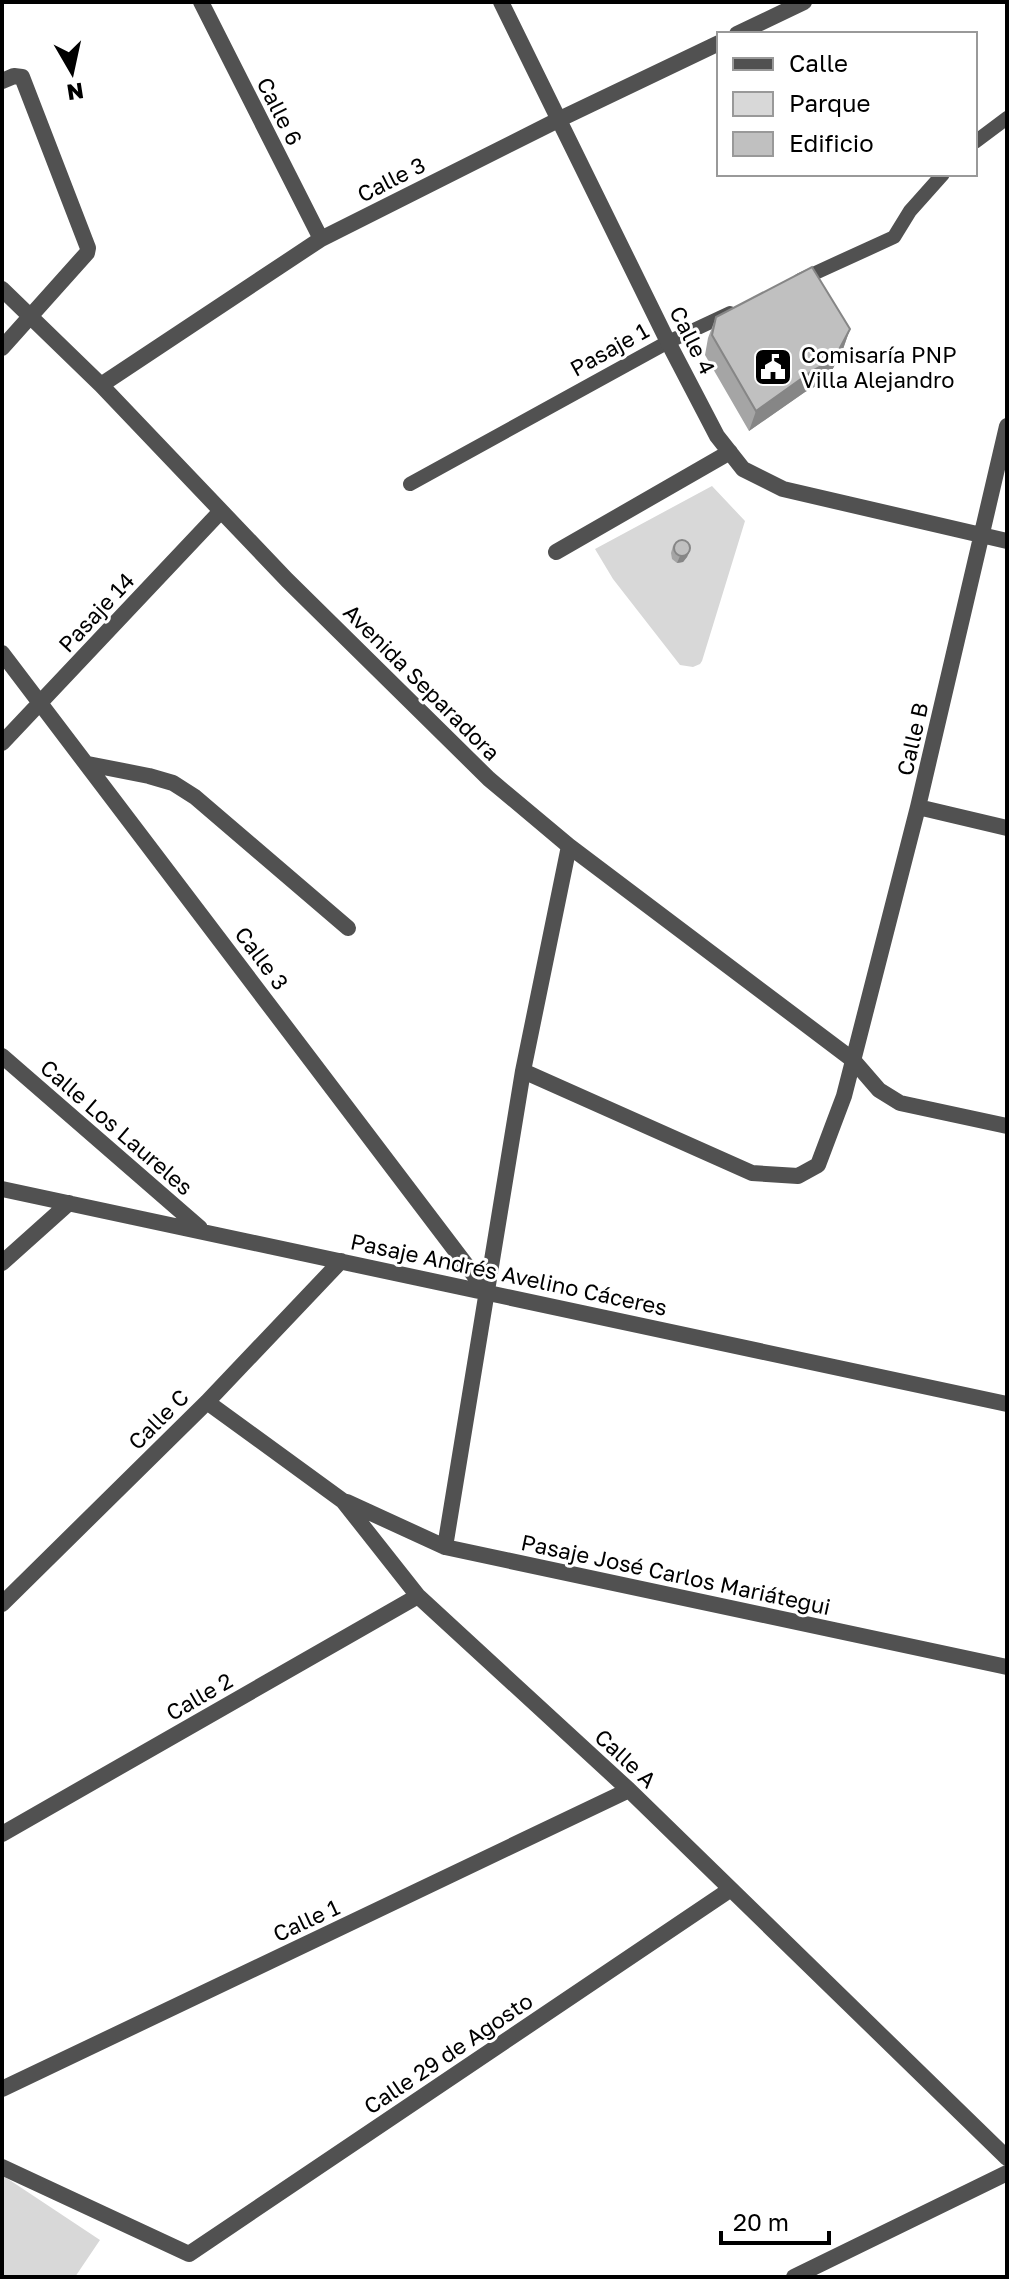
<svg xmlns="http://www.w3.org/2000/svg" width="1009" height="2279" font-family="'Golos Text',sans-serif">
	<rect width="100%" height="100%" fill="#fff"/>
	<path fill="#d8d8d8" d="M712,486L745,521L702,661L700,664L693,667L680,665L613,579L595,549Z
		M2,2175L100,2240L75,2277H5L2,2275Z"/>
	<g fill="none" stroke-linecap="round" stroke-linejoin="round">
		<path stroke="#515151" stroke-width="14" d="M975,142L1007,118
			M800,280L894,237L910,211L943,174
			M410,484L668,342L730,313"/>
		<path stroke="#515151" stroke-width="16" d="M201,2L321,239
			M501,2L668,342L717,436L743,469L783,489L1007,541
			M737,34L804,2
			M2,81L14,76L22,77L88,248L87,253L2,348
			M2,289L101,385L287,580L489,779L569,846L853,1060L879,1090L900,1103L1007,1126
			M101,385L321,239L560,119L719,43
			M556,552L730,452
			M2,653L486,1291
			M2,743L221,511
			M88,764L149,776L173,783L195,797L348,928
			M918,807L1007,828
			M2,1056L200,1228
			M523,1071L752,1173L798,1176L818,1165L844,1096L918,807L1007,426
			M2,1189L1007,1404
			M2,1263L69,1203
			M207,1402L343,1501L418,1596L629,1790L1007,2158
			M347,1502L445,1547L1007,1667
			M445,1547L523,1071L569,846
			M2,1604L207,1402L341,1261
			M2,1834L418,1596
			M2,2089L629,1790
			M2,2167L189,2254L731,1889
			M794,2277L1007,2173"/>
	</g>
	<path fill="#a5a5a5" d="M716,317L850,329L843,349L827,380L805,392L749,431L705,355L708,338Z
		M673,546L690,550L687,557L683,562L677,563L672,559L671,553Z"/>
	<path fill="#868686" d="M850,329L843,349L827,380L805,392L749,431L756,411Z
		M690,550L687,557L683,562L677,563L680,556Z"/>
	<path fill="#c0c0c0" stroke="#868686" stroke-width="2" d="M812,267L850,329L834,359L812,371L756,411L712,335L716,317Z
		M674 548a8 8 0 1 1 16 0a8 8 0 1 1-16 0Z"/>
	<defs>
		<symbol id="civic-square" viewBox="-11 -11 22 22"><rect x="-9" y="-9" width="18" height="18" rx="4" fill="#000" stroke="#fff"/><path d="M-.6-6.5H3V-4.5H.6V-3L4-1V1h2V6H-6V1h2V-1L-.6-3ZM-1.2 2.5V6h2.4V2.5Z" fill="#fff"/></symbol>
	</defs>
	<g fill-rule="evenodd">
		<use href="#civic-square" x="751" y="345" width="44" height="44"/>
	</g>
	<g text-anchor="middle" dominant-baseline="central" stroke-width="6" stroke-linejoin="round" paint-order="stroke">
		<g font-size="22" fill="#000" stroke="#fff">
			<text transform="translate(280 111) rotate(63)">Calle 6</text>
			<text transform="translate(391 179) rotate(-27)">Calle 3</text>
			<text transform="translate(693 340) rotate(63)">Calle 4</text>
			<text transform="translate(609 349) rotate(-29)">Pasaje 1</text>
			<text transform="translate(96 612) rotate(-47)">Pasaje 14</text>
			<text transform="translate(422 682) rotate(45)">Avenida Separadora</text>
			<text transform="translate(912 739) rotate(-77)">Calle B</text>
			<text transform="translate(262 958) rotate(53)">Calle 3</text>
			<text transform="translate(117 1127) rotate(41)">Calle Los Laureles</text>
			<text transform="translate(509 1274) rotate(12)">Pasaje Andrés Avelino Cáceres</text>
			<text transform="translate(158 1419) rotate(-45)">Calle C</text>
			<text transform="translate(676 1574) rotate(12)">Pasaje José Carlos Mariátegui</text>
			<text transform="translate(199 1696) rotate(-30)">Calle 2</text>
			<text transform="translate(626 1758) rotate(43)">Calle A</text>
			<text transform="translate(306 1920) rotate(-25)">Calle 1</text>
			<text transform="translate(448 2053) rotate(-34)">Calle 29 de Agosto</text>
		</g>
		<g font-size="22" fill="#000" stroke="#fff" text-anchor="start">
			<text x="801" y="354">Comisaría PNP<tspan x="801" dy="25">Villa Alejandro</tspan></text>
		</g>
	</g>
	<rect width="1009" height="2279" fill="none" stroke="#000000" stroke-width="8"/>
	<rect x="717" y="32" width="260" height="144" fill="#ffffff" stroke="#999999" stroke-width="2"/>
	<rect x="733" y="58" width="40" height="12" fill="#515151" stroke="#999999" stroke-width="2"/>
	<text x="789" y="72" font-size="24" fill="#000000">Calle</text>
	<rect x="733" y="92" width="40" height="24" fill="#d8d8d8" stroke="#999999" stroke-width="2"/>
	<text x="789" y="112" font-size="24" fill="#000000">Parque</text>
	<rect x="733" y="132" width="40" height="24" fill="#c0c0c0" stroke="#999999" stroke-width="2"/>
	<text x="789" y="152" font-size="24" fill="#000000">Edificio</text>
	<g transform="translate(72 72) rotate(171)" stroke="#ffffff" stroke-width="6" paint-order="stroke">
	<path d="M0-6L14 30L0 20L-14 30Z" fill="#000000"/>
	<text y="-12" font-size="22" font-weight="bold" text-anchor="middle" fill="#000000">N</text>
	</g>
	<path d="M721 2231v12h108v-12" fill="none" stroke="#000000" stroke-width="4"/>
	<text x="733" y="2231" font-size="24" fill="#000000" stroke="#ffffff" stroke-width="6" paint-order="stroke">20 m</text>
</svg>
